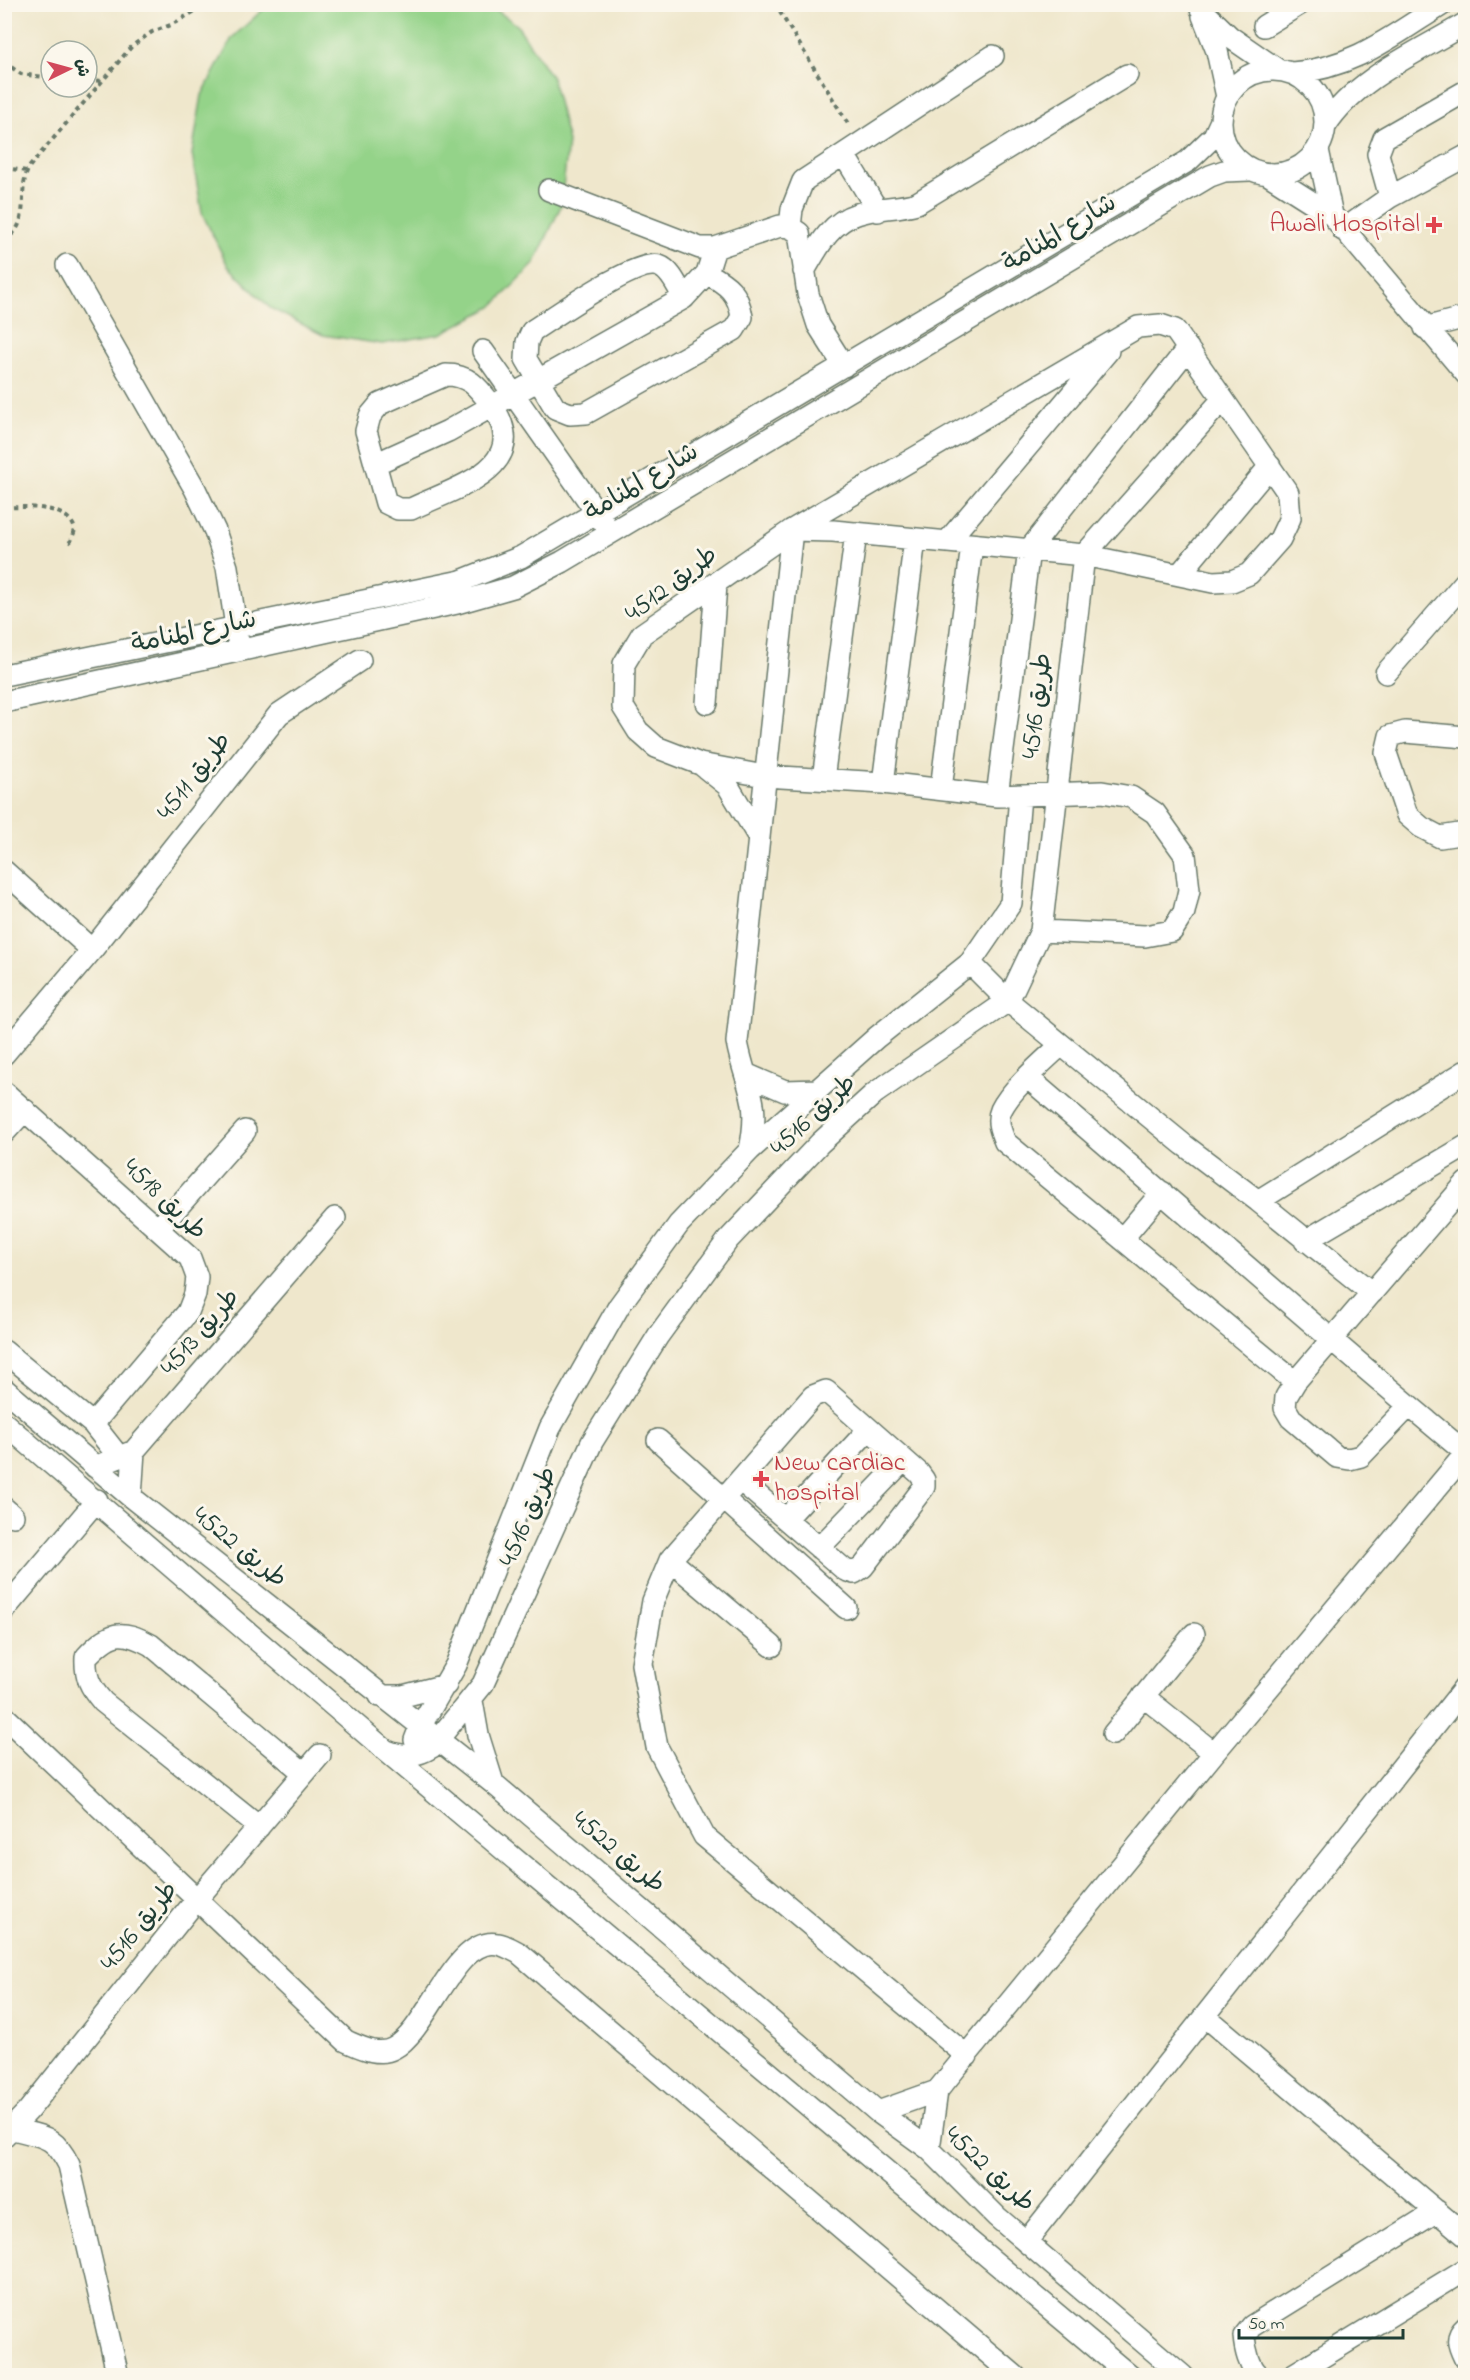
<svg xmlns="http://www.w3.org/2000/svg" width="1470" height="2380" font-family="'Indie Flower','Playpen Sans Arabic',sans-serif">
	<rect width="100%" height="100%" fill="#fbf7ec"/>
	<filter id="ink" filterUnits="userSpaceOnUse"><feTurbulence type="fractalNoise" baseFrequency=".0167" numOctaves="2"/><feDisplacementMap in="SourceGraphic" scale="12" xChannelSelector="R" yChannelSelector="G"/><feConvolveMatrix kernelMatrix="1 2 1 2 8 2 1 2 1" color-interpolation-filters="sRGB"/></filter>
	<filter id="wash" filterUnits="userSpaceOnUse"><feTurbulence type="fractalNoise" baseFrequency=".008" numOctaves="4" result="noise"/><feDisplacementMap in="SourceGraphic" scale="24" xChannelSelector="R" yChannelSelector="G"/><feGaussianBlur stdDeviation="1.35" result="paint"/><feColorMatrix in="noise" values="0 0 0 0 0 0 0 0 0 0 0 0 0 0 0 0 0 1.4 0 .05"/><feComposite in="paint" operator="in"/></filter>
	<g filter="url(#wash)">
		<rect width="100%" height="100%" fill="#efe7cc"/>
		<path fill="#94d389" stroke="#5a885e" stroke-width="1.5" d="M269,4L489,5L517,25L552,78L568,142L561,206L534,264L492,307L440,334L382,344L323,335L270,308L228,266L202,213L192,154L202,95L232,38Z"/>
	</g>
	<g filter="url(#ink)">
		<g fill="none" stroke-linecap="round" stroke-linejoin="round">
			<defs>
				<path id="minor" d="M1201,9L1230,37L1278,70
					M1203,16L1217,51L1227,97
					M1264,26L1300,4
					M1221 122a52 52 0 1 1 104 0a52 52 0 1 1-104 0Z
					M1292,73C1354,68 1392,36 1443,4
					M1326,125C1355,79 1420,51 1466,23
					M1318,150L1332,215L1466,374
					M844,155L878,211
					M1269,175L1332,215
					M549,190L700,248H715L780,226L790,227L799,233L808,294L818,325L844,366
					M1390,197L1378,154L1384,138L1466,91
					M790,227L792,209L803,181L993,56
					M1343,230L1390,197L1466,156
					M67,265L195,489L215,531L227,567L238,640
					M804,271C817,249 830,222 857,214C876,207 897,209 917,203L1127,75
					M684,298C678,288 671,270 659,266C637,258 554,317 532,331L527,342L526,359L555,408L570,414L586,413L734,330L742,317C738,292 728,285 707,273
					M1425,328L1466,317
					M483,351L604,523
					M446,375C468,375 477,386 490,403C537,467 456,487 411,509H398L386,503L366,431L370,416L380,404Z
					M375,464L448,431L684,298L707,273L715,248
					M792,530L833,531L1084,555L1213,582L1232,581L1249,574L1280,539L1290,518L1288,493L1175,330L1160,325L1138,327L792,530L642,634L624,664L623,707L638,731L656,747L700,764L764,776L883,783L997,796L1102,792L1131,797L1155,813L1185,855L1189,890L1184,912L1172,931L1145,936L1041,931
					M947,542L1108,351
					M1084,555L1223,399
					M1179,575L1270,466
					M1386,673L1466,581
					M4,675L461,581L521,557L1188,161L1214,136L1220,123
					M4,702L457,603L513,587L562,562L1210,176L1224,171L1250,170
					M707,703L716,585
					M1466,737L1405,732L1390,736L1386,753L1407,815L1421,827L1440,837L1466,833
					M703,766L728,786L758,836
					M823,779L856,533
					M883,783L915,539
					M941,789L972,545
					M997,796L1029,550L1188,348
					M4,871L92,950
					M970,963L1008,1001L1184,1145L1258,1201L1372,1293
					M1061,1045C1044,1061 1011,1089 1001,1110C996,1121 1001,1132 1005,1142L1295,1382
					M4,1054L92,950L279,714L360,660
					M748,1075L785,1091L818,1090
					M1027,1077C1174,1202 1317,1330 1466,1453
					M4,1092L190,1258L197,1277L195,1294L188,1312L93,1424
					M4,1133L25,1110
					M750,1150C761,1097 746,1089 737,1042L792,530
					M1258,1201L1466,1071
					M159,1228L245,1131
					M1122,1239L1162,1192
					M1305,1241L1466,1146
					M4,1351L93,1424L119,1457
					M4,1389L131,1497L493,1783L878,2112L929,2149L997,2217L1183,2376
					M1409,1406L1361,1456L1349,1459L1337,1457L1291,1418L1285,1408L1286,1397L1295,1382L1466,1183
					M4,1423L385,1750L1130,2376
					M658,1440L846,1608
					M95,1467L134,1451L335,1218
					M740,1480L845,1570L854,1573L863,1567L924,1487V1480L919,1473L826,1391L813,1396L670,1560L653,1601L642,1664L657,1747L704,1836L967,2056
					M131,1497L134,1451
					M4,1508L13,1516
					M786,1519L869,1429
					M819,1548L904,1460
					M670,1560L772,1646
					M4,1610L97,1500
					M380,1696H403L446,1685
					M1143,1696L1214,1753
					M472,1701L478,1735L493,1783
					M4,1716L346,2041C360,2047 379,2057 394,2048C429,2029 455,1935 498,1944C505,1945 513,1950 519,1953L1015,2376
					M1113,1734L1194,1634
					M415,1740L420,1727L456,1665L550,1428L619,1306L679,1224L750,1150L877,1037L970,963L1011,903L1020,796
					M387,1751C404,1758 417,1756 432,1747L483,1684L592,1442L658,1336L728,1240L820,1143L875,1093L1008,1001L1041,931L1084,555
					M259,1827L103,1702C90,1687 85,1677 86,1657C110,1632 120,1628 151,1645L304,1773
					M1205,2016L1466,2236
					M878,2112L937,2091L1214,1753L1466,1453
					M13,2129C44,2137 54,2135 69,2165L118,2376
					M4,2136L28,2111L197,1899L320,1755
					M929,2149L937,2091
					M1026,2242L1466,1686
					M1466,2327C1453,2338 1460,2348 1466,2361
					M1260,2376C1249,2368 1245,2349 1244,2336L1252,2326L1437,2211
					M1291,2376L1466,2269"/>
			</defs>
			<use href="#minor" stroke="#687869" stroke-width="24"/>
			<path stroke="#687869" stroke-width="4" stroke-dasharray="4.5 4.5" stroke-linecap="butt" d="M775,4L850,127
				M4,62L21,74L51,78
				M87,80L103,81
				M4,168L27,171
				M4,240C34,224 15,190 30,166L132,46L152,32L173,24L207,4
				M4,508C25,506 70,505 75,530L71,541L66,545"/>
			<use href="#minor" stroke="#fff" stroke-width="21"/>
		</g>
	</g>
	<g fill="#e0444e" stroke="#fbf7ec" stroke-width="2">
		<path d="M1431 216h6v6h6v6h-6v6h-6v-6h-6v-6h6z"/>
		<path d="M758 1470h6v6h6v6h-6v6h-6v-6h-6v-6h6z"/>
	</g>
	<g text-anchor="middle" dominant-baseline="central" stroke-width="6" stroke-linejoin="round" paint-order="stroke">
		<g font-size="26" fill="#be3a42" stroke="#fbf7ec" text-anchor="end">
			<text x="1420" y="225">Awali Hospital</text>
			<text x="774" y="1464" text-anchor="start">New cardiac<tspan x="774" dy="30">hospital</tspan></text>
		</g>
		<g font-size="26" fill="#1f3d34" stroke="#fbf7ec">
			<text transform="translate(1060 234) rotate(-31)">شارع المنامة</text>
			<text transform="translate(642 483) rotate(-31)">شارع المنامة</text>
			<text transform="translate(672 585) rotate(-37)">طريق 4512</text>
			<text transform="translate(194 633) rotate(-12)">شارع المنامة</text>
			<text transform="translate(1038 706) rotate(-83)">طريق 4516</text>
			<text transform="translate(195 777) rotate(-52)">طريق 4511</text>
			<text transform="translate(814 1116) rotate(-43)">طريق 4516</text>
			<text transform="translate(164 1200) rotate(44)">طريق 4518</text>
			<text transform="translate(201 1333) rotate(-49)">طريق 4513</text>
			<text transform="translate(529 1517) rotate(-66)">طريق 4516</text>
			<text transform="translate(239 1548) rotate(39)">طريق 4522</text>
			<text transform="translate(618 1853) rotate(40)">طريق 4522</text>
			<text transform="translate(140 1927) rotate(-51)">طريق 4516</text>
			<text transform="translate(989 2170) rotate(43)">طريق 4522</text>
		</g>
	</g>
	<rect width="1470" height="2380" fill="none" stroke="#fbf7ec" stroke-width="24"/>
	<g transform="translate(69 69) rotate(85)"><circle r="28" fill="#fbf7ec" stroke="#a3ada2" stroke-width="1.5"/>
	<path d="M0-4.5L10 22L0 15L-10 22Z" fill="#d1495b"/>
	<text y="-9" font-size="16" font-weight="bold" text-anchor="middle" fill="#1f3d34">ش</text>
	</g>
	<path d="M1239 2329v9h164v-9" fill="none" stroke="#1f3d34" stroke-width="3"/>
	<text x="1248" y="2329" font-size="18" fill="#1f3d34" stroke="#fbf7ec" stroke-width="4.5" paint-order="stroke">50 m</text>
</svg>
